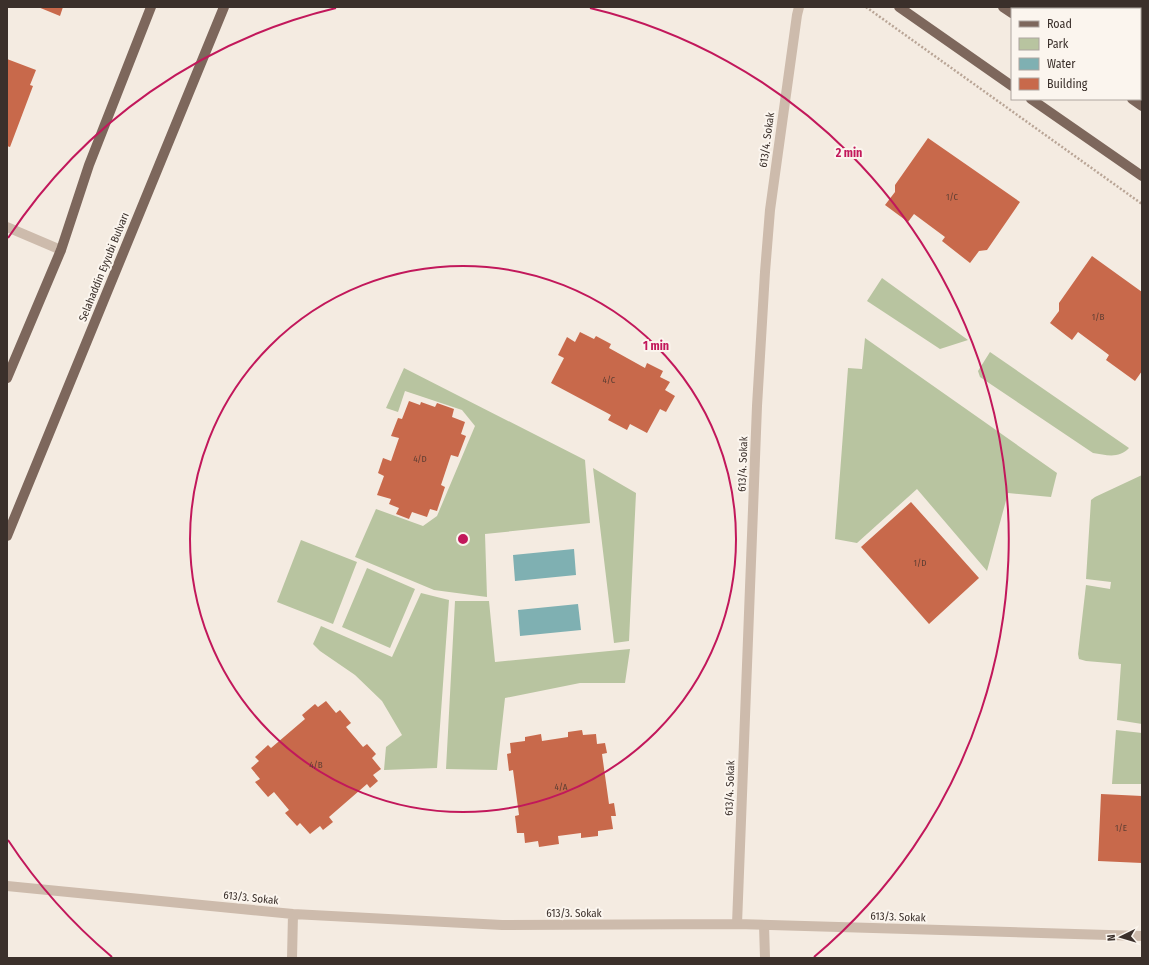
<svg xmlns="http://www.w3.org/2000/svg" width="1149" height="965" font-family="'Fira Sans Condensed',sans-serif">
	<rect width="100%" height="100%" fill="#f4ebe1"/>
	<path fill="#b8c4a0" d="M882,278L968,340L940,349L867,301Z
		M865,338L1057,473L1051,497L1008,493L987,571L917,489L857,543L835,539L848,368L862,369Z
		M990,352L1129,448C1119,459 1106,455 1093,453L980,377L978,371Z
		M404,368L585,460L590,523L485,534L487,597L434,590L355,557L376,509L423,526L437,516L475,426L462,410L405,391L398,412L386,408Z
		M593,468L636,493L629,641L614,643Z
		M1142,475V724L1117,720L1121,664L1086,661L1079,659L1078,654L1086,585L1110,589L1111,582L1086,579L1091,500L1095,497Z
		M301,540L357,562L333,624L277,602Z
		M367,568L415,589L390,648L342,627Z
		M421,593L449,600L437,768L384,770L386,747L402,735L382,701L355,675L320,651L313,644L321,626L392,657Z
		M455,601H489L495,662L630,649L625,683H580L505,698L497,770L446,769Z
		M1116,730L1142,733V784H1112Z"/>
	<path fill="#7fb0b2" d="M574,549L576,575L515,581L513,555Z
		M578,604L581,630L520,636L518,610Z"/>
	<path fill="#c8694b" d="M38,7H63L60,16Z
		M7,59L36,70L30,85L33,86L10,147L7,146Z
		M928,138L1020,202L987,250L979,251L970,263L942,241L945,237L914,214L908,222L885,205L895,192V185Z
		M1092,256L1142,292V371L1135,381L1106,360L1109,355L1078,332L1072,340L1050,323L1059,311V303Z
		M580,332L594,339L596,336L611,344L609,348L645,368L647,363L663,371L660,377L670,382L665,390L675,396L666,412L660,409L647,433L630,424L627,430L608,420L611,415L551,383L564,358L558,355L567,337L575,342Z
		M409,401L420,405L421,402L435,407L437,403L454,409L452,417L465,422L461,434L466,436L458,457L451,455L441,485L445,487L437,511L430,509L427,517L412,512L409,519L396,514L399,508L389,504L391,499L377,495L384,476L378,473L383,458L391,461L399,438L391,436L398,418L402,419Z
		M911,502L979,578L929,624L861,547Z
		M326,701L336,713L340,710L351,723L346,727L363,747L367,744L376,754L372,758L381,769L373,775L378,781L370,788L367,784L329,817L333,822L323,830L320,826L310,834L300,823L297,826L285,813L289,810L274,792L268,797L255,782L260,779L251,768L259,761L255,757L268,745L271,748L305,719L302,715L315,704L318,707Z
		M582,730L583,735L596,734L597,744L605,743L607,753L602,754L609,804L614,803L616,816H611L613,829L598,831V836L581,838V833L558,836L559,844L539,847L538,841L525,843L524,833H517L515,816L519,815L513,770L509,771L507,754L511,753L510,743L525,741V737L541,734L542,741L568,737V732Z
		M1101,794L1142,796V863L1098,861Z"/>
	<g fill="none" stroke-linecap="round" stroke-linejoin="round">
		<path stroke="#b9a596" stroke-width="2.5" stroke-dasharray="2 2" stroke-linecap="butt" d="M866,7L1142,204"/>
		<path stroke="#cdbbac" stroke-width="10" d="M764,925L765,958"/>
		<path stroke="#cdbbac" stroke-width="10" d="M7,227L61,250
			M7,886L293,914L502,925L737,924L1142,936
			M737,924L757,406L765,272L770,210L797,15L799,7
			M292,958L293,914"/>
		<path stroke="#7d675c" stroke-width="10" d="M899,7L1012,86
			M1003,7L1012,13
			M1074,7L1076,9
			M1140,54L1142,56
			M1031,99L1142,176
			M1132,99L1142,106
			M7,378L61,250L89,165L151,7
			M7,536L224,7"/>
	</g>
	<g fill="none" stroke="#c2185b" stroke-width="2">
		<circle cx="463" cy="539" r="273"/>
		<path d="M112 957A546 546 0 0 1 8 840M8 238A546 546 0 0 1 336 8M590 8A546 546 0 0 1 814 957"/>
	</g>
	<g text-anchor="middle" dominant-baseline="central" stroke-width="4" stroke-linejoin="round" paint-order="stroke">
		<g font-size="9" fill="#5e3e33">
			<text x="952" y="197">1/C</text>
			<text x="1098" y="317">1/B</text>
			<text x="609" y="380">4/C</text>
			<text x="420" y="459">4/D</text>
			<text x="920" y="563">1/D</text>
			<text x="316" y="765">4/B</text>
			<text x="561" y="787">4/A</text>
			<text x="1121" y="828">1/E</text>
		</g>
		<g font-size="11" fill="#3b302b" stroke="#fbf5ee">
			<text transform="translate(767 140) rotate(-82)">613/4. Sokak</text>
			<text transform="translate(104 267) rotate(-68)">Selahaddin Eyyubi Bulvarı</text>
			<text transform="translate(743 464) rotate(-88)">613/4. Sokak</text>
			<text transform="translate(730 788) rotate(-88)">613/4. Sokak</text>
			<text transform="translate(251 898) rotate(6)">613/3. Sokak</text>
			<text x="574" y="913">613/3. Sokak</text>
			<text transform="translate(898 917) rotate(2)">613/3. Sokak</text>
		</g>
	</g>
	<circle cx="463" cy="539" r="6" fill="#c2185b" stroke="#fbf5ee" stroke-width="2"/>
	<g font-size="12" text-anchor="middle" font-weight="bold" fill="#c2185b" stroke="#fbf5ee" stroke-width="4" stroke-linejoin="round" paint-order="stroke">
		<text x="849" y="157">2 min</text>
		<text x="656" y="350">1 min</text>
	</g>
	<rect width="1149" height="965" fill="none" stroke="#3b302b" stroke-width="16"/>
	<rect x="1011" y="8" width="130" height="92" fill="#fbf5ee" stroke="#aea6a0"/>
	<rect x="1019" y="21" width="20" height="6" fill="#7d675c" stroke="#aea6a0"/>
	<text x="1047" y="28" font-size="12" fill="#3b302b">Road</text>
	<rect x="1019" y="38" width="20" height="12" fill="#b8c4a0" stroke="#aea6a0"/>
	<text x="1047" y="48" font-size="12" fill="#3b302b">Park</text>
	<rect x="1019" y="58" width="20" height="12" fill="#7fb0b2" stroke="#aea6a0"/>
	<text x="1047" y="68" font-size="12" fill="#3b302b">Water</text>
	<rect x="1019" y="78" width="20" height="12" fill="#c8694b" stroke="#aea6a0"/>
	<text x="1047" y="88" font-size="12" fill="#3b302b">Building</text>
	<g transform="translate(1121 937) rotate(265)" stroke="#fbf5ee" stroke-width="3" paint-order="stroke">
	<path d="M0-3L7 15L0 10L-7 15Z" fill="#3b302b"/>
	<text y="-6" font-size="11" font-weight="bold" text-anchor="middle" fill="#3b302b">N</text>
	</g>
</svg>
